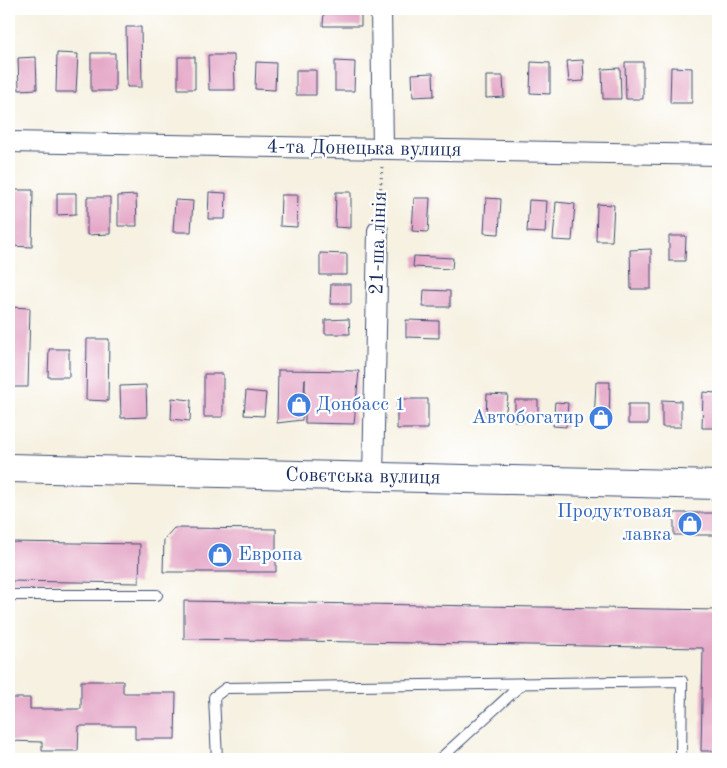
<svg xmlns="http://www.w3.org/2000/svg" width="727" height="768" font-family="'Old Standard TT',serif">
	<rect width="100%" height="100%" fill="#fff"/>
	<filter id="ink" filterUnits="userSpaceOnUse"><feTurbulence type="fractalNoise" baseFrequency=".02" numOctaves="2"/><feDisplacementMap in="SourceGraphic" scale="10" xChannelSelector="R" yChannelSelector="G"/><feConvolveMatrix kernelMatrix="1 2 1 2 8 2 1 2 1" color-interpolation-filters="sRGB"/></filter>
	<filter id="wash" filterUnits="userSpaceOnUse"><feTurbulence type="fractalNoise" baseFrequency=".0096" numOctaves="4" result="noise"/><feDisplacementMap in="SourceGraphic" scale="20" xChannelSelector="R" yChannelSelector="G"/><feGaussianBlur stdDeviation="1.12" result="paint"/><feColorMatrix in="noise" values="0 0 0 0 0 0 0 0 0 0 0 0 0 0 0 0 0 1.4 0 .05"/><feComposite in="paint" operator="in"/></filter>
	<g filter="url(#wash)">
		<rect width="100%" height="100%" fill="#f6f1e1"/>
		<g id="blocks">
			<path fill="#e5a9c8" d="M324,9H361V26H323Z
				M414,9H440V11H414Z
				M126,27H141L142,87H127Z
				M57,53L78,54L76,92H56Z
				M91,53H115V91H91Z
				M208,55H234L235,90H209Z
				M36,57L37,89L19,90L18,58Z
				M178,57H195V89H178Z
				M583,60L584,81L569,82L567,61Z
				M335,61L355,62L354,91H335Z
				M256,62L276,63L275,90L255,89Z
				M531,62L550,63V94L530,93Z
				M625,62H643V99H626Z
				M671,67L692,68V103H670Z
				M620,68L621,99H603L602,69Z
				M296,70H316V95H296Z
				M433,73L434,96L413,97L412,74Z
				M486,76H503L504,97L486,98Z
				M11,190H33L32,247L10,246Z
				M209,192L226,193L225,219H208Z
				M336,192H351V228L335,227Z
				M57,193H76V214L57,215Z
				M136,195L137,226H118V196Z
				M281,195H298L297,227L280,226Z
				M87,197H110V234L87,235Z
				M414,198H430L428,232L412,231Z
				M486,198L501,199L499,234L484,233Z
				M175,200L193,201L191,232H173Z
				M529,200L547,201L545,233L527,232Z
				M556,202L575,204L572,241L553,240Z
				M597,204L614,205L612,241H596Z
				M669,236H686L685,261H669Z
				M651,249V289H631L630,250Z
				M320,253L347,254V275H320Z
				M414,256L453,258L452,269L413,267Z
				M331,284H351V304H330Z
				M424,290L450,291V307H423Z
				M9,307L30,308L28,387H9Z
				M349,319L350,334H325V320Z
				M406,320L439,321V338L406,337Z
				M87,339H109L108,401L86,400Z
				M49,349H69V377H48Z
				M278,370L359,371L354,424L305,423V379L302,420L277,423Z
				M204,374H223V417H204Z
				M596,382H610L609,423L594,422Z
				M146,385L147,417L121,418L120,386Z
				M246,391L266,393L264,416L244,415Z
				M703,392L716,393L714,428H702Z
				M487,394L508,395L505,417H486Z
				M172,398L191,400L190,421L171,419Z
				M397,399H428V429H397Z
				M515,400H538V421L515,422Z
				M662,400L681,401V427H662Z
				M555,402L568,403L566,427L553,426Z
				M628,404H648V424H628Z
				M674,513H718V535H674Z
				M174,528L276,529V572H163L164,539Z
				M9,542L140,544L139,583L9,581Z
				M184,601L718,610V751H701L703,648L184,639Z
				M81,681H123V693H176L175,739H135V726H79L78,751H42V742L9,741V698H30V709H81Z"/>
		</g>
	</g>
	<g filter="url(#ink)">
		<use href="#blocks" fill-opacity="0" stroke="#3c4c72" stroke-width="1"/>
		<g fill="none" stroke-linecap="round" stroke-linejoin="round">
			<defs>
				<path id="lane" d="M9,595H157
					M217,759L214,697L226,688L682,681L681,759
					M440,759L523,683"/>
				<path id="street" d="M381,9L383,149
					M9,142L718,155
					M373,478L378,231"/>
				<path id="primary" d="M9,468L718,485"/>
			</defs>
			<use href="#lane" stroke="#3c4c72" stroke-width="12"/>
			<use href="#street" stroke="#3c4c72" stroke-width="22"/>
			<use href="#primary" stroke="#3c4c72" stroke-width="30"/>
			<path stroke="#3c4c72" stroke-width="3" stroke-dasharray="1 4" stroke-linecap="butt" d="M379,213L382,167"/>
			<use href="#lane" stroke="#fff" stroke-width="10"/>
			<use href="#street" stroke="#fff" stroke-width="20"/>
			<use href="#primary" stroke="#fff" stroke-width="28"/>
		</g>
	</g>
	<defs>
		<symbol id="shop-disc" viewBox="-11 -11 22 22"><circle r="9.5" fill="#3f7fe0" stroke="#fff"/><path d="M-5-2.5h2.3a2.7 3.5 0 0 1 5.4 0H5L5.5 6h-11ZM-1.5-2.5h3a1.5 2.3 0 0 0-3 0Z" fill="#fff"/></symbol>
	</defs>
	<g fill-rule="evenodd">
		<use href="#shop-disc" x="285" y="391" width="28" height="28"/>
		<use href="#shop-disc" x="587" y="404" width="28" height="28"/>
		<use href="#shop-disc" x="676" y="510" width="28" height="28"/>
		<use href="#shop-disc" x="206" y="541" width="28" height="28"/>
	</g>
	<g text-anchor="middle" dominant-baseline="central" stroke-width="4.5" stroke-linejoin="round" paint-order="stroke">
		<g font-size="20" fill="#1b2f5e" stroke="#fff">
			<text transform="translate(364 149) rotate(1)">4-та Донецька вулиця</text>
			<text transform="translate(379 243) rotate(-88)">21-ша лінія</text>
			<text transform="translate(363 477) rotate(1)">Совєтська вулиця</text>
		</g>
		<g font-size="20" fill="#366cbe" stroke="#fff" text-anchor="start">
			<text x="316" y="405">Донбасс 1</text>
			<text x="584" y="418" text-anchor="end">Автобогатир</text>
			<text x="672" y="512" text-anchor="end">Продуктовая<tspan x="672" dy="23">лавка</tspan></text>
			<text x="238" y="555">Европа</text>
		</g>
	</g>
	<rect width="727" height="768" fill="none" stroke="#fff" stroke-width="30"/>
</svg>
